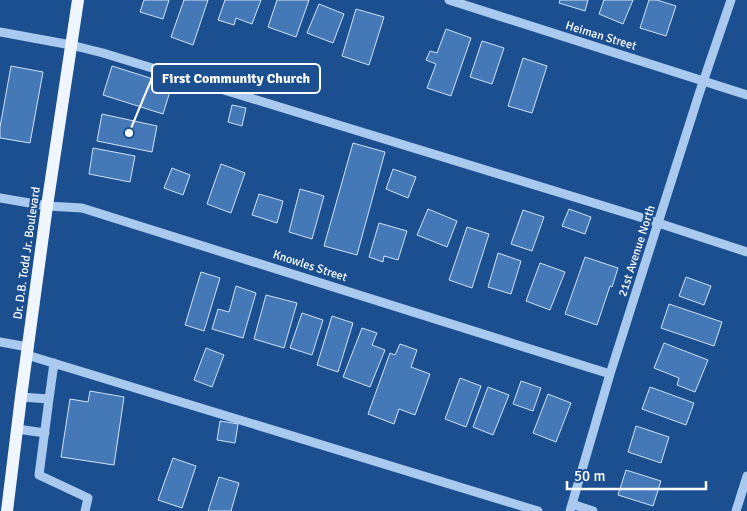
<svg xmlns="http://www.w3.org/2000/svg" width="747" height="511" font-family="Signika,sans-serif">
	<rect width="100%" height="100%" fill="#1b4f8f"/>
	<path fill="#4478b7" stroke="#cfe3fa" d="M144,0H169L163,19L140,12Z
		M184,0H208L193,45L171,37Z
		M225,0H261L252,24L236,18L234,25L218,20Z
		M277,0H309L296,37L268,27Z
		M560,0H588L585,11L559,3Z
		M604,0H633L623,24L599,14Z
		M649,0H657L676,6L666,36L640,28Z
		M319,4L344,14L333,43L307,33Z
		M356,9L384,17L369,65L342,56Z
		M446,29L471,38L451,96L427,88L436,64L426,60L430,51L437,53Z
		M482,41L504,48L492,84L470,77Z
		M523,58L547,66L532,113L508,106Z
		M11,66L43,72L30,143L0,138V127Z
		M112,66L172,85L163,114L103,95Z
		M232,105L246,108L242,126L228,122Z
		M102,114L157,126L152,152L97,141Z
		M353,143L385,152L357,255L324,246Z
		M93,148L135,156L130,182L89,174Z
		M221,164L245,173L231,213L207,204Z
		M172,168L190,175L183,195L164,188Z
		M393,169L416,177L408,198L386,189Z
		M300,189L324,196L312,239L289,232Z
		M259,194L283,201L277,223L252,215Z
		M428,209L457,221L447,247L417,235Z
		M569,209L591,217L585,234L562,226Z
		M523,210L544,217L532,251L511,244Z
		M379,223L407,231L398,260L384,256L383,262L369,257Z
		M467,227L489,234L472,288L449,280Z
		M498,253L521,261L511,294L488,287Z
		M585,257L618,268L612,287L610,286L597,325L565,314Z
		M540,263L565,272L550,310L526,301Z
		M201,272L220,278L204,331L185,325Z
		M686,277L711,286L704,305L679,296Z
		M236,286L256,293L243,338L212,329L218,309L229,312Z
		M266,295L297,303L284,348L254,339Z
		M669,304L722,322L714,346L661,328Z
		M302,313L323,320L312,355L290,348Z
		M332,316L353,323L338,372L317,365Z
		M362,328L377,333L372,345L385,350L370,387L343,377Z
		M664,343L708,360L695,392L677,385L679,378L654,368Z
		M400,344L417,350L411,367L430,374L415,415L399,409L394,424L368,414L390,353L395,355Z
		M206,348L224,355L212,387L194,380Z
		M460,378L481,386L466,427L445,419Z
		M521,381L541,388L533,411L513,404Z
		M488,387L509,395L493,435L473,427Z
		M650,387L694,403L686,425L642,409Z
		M90,391L124,397L114,465L61,457L70,399L88,402Z
		M548,394L571,403L556,442L533,433Z
		M220,421L238,424L235,443L217,440Z
		M636,426L669,437L661,463L628,452Z
		M173,458L196,466L182,508L158,500Z
		M626,470L661,481L653,506L618,495Z
		M219,477L239,483L231,511H208Z"/>
	<g fill="none" stroke-linecap="round" stroke-linejoin="round">
		<path stroke="#a9c9ee" stroke-width="9" d="M449,0L747,95
			M0,32L71,45L103,53L646,219L747,252
			M0,198L47,206L82,208L610,374
			M0,342L28,347
			M27,355L538,511
			M21,397L49,399L39,475L88,498L85,511
			M49,399L54,363
			M17,429L45,433
			M572,504L593,511
			M570,511L610,374L699,94L731,0
			M736,511L747,476"/>
		<path stroke="#f0f6ff" stroke-width="12" d="M7,511L21,397L47,206L78,0"/>
	</g>
	<g text-anchor="middle" dominant-baseline="central" stroke-width="4.5" stroke-linejoin="round" paint-order="stroke">
		<g font-size="12" fill="#fff" stroke="#1b4f8f">
			<text transform="translate(601 36) rotate(17)">Heiman Street</text>
			<text transform="translate(637 251) rotate(-72)">21st Avenue North</text>
			<text transform="translate(27 253) rotate(-82)">Dr. D.B. Todd Jr. Boulevard</text>
			<text transform="translate(310 266) rotate(18)">Knowles Street</text>
		</g>
	</g>
	<path fill="none" stroke="#fff" stroke-width="2" d="M129 133L152 78"/>
	<circle fill="#fff" stroke="#1b4f8f" stroke-width="2" cx="129" cy="133" r="5"/>
	<rect fill="#1b4f8f" stroke="#fff" stroke-width="2" x="152" y="64" width="168" height="29" rx="5"/>
	<g font-size="14" text-anchor="middle" font-weight="bold" fill="#fff">
		<text x="236" y="83">First Community Church</text>
	</g>
	<path d="M567 481v8h139v-8" fill="none" stroke="#ffffff" stroke-width="2.5"/>
	<text x="574" y="481" font-size="15" fill="#ffffff" stroke="#1b4f8f" stroke-width="4" paint-order="stroke">50 m</text>
</svg>
